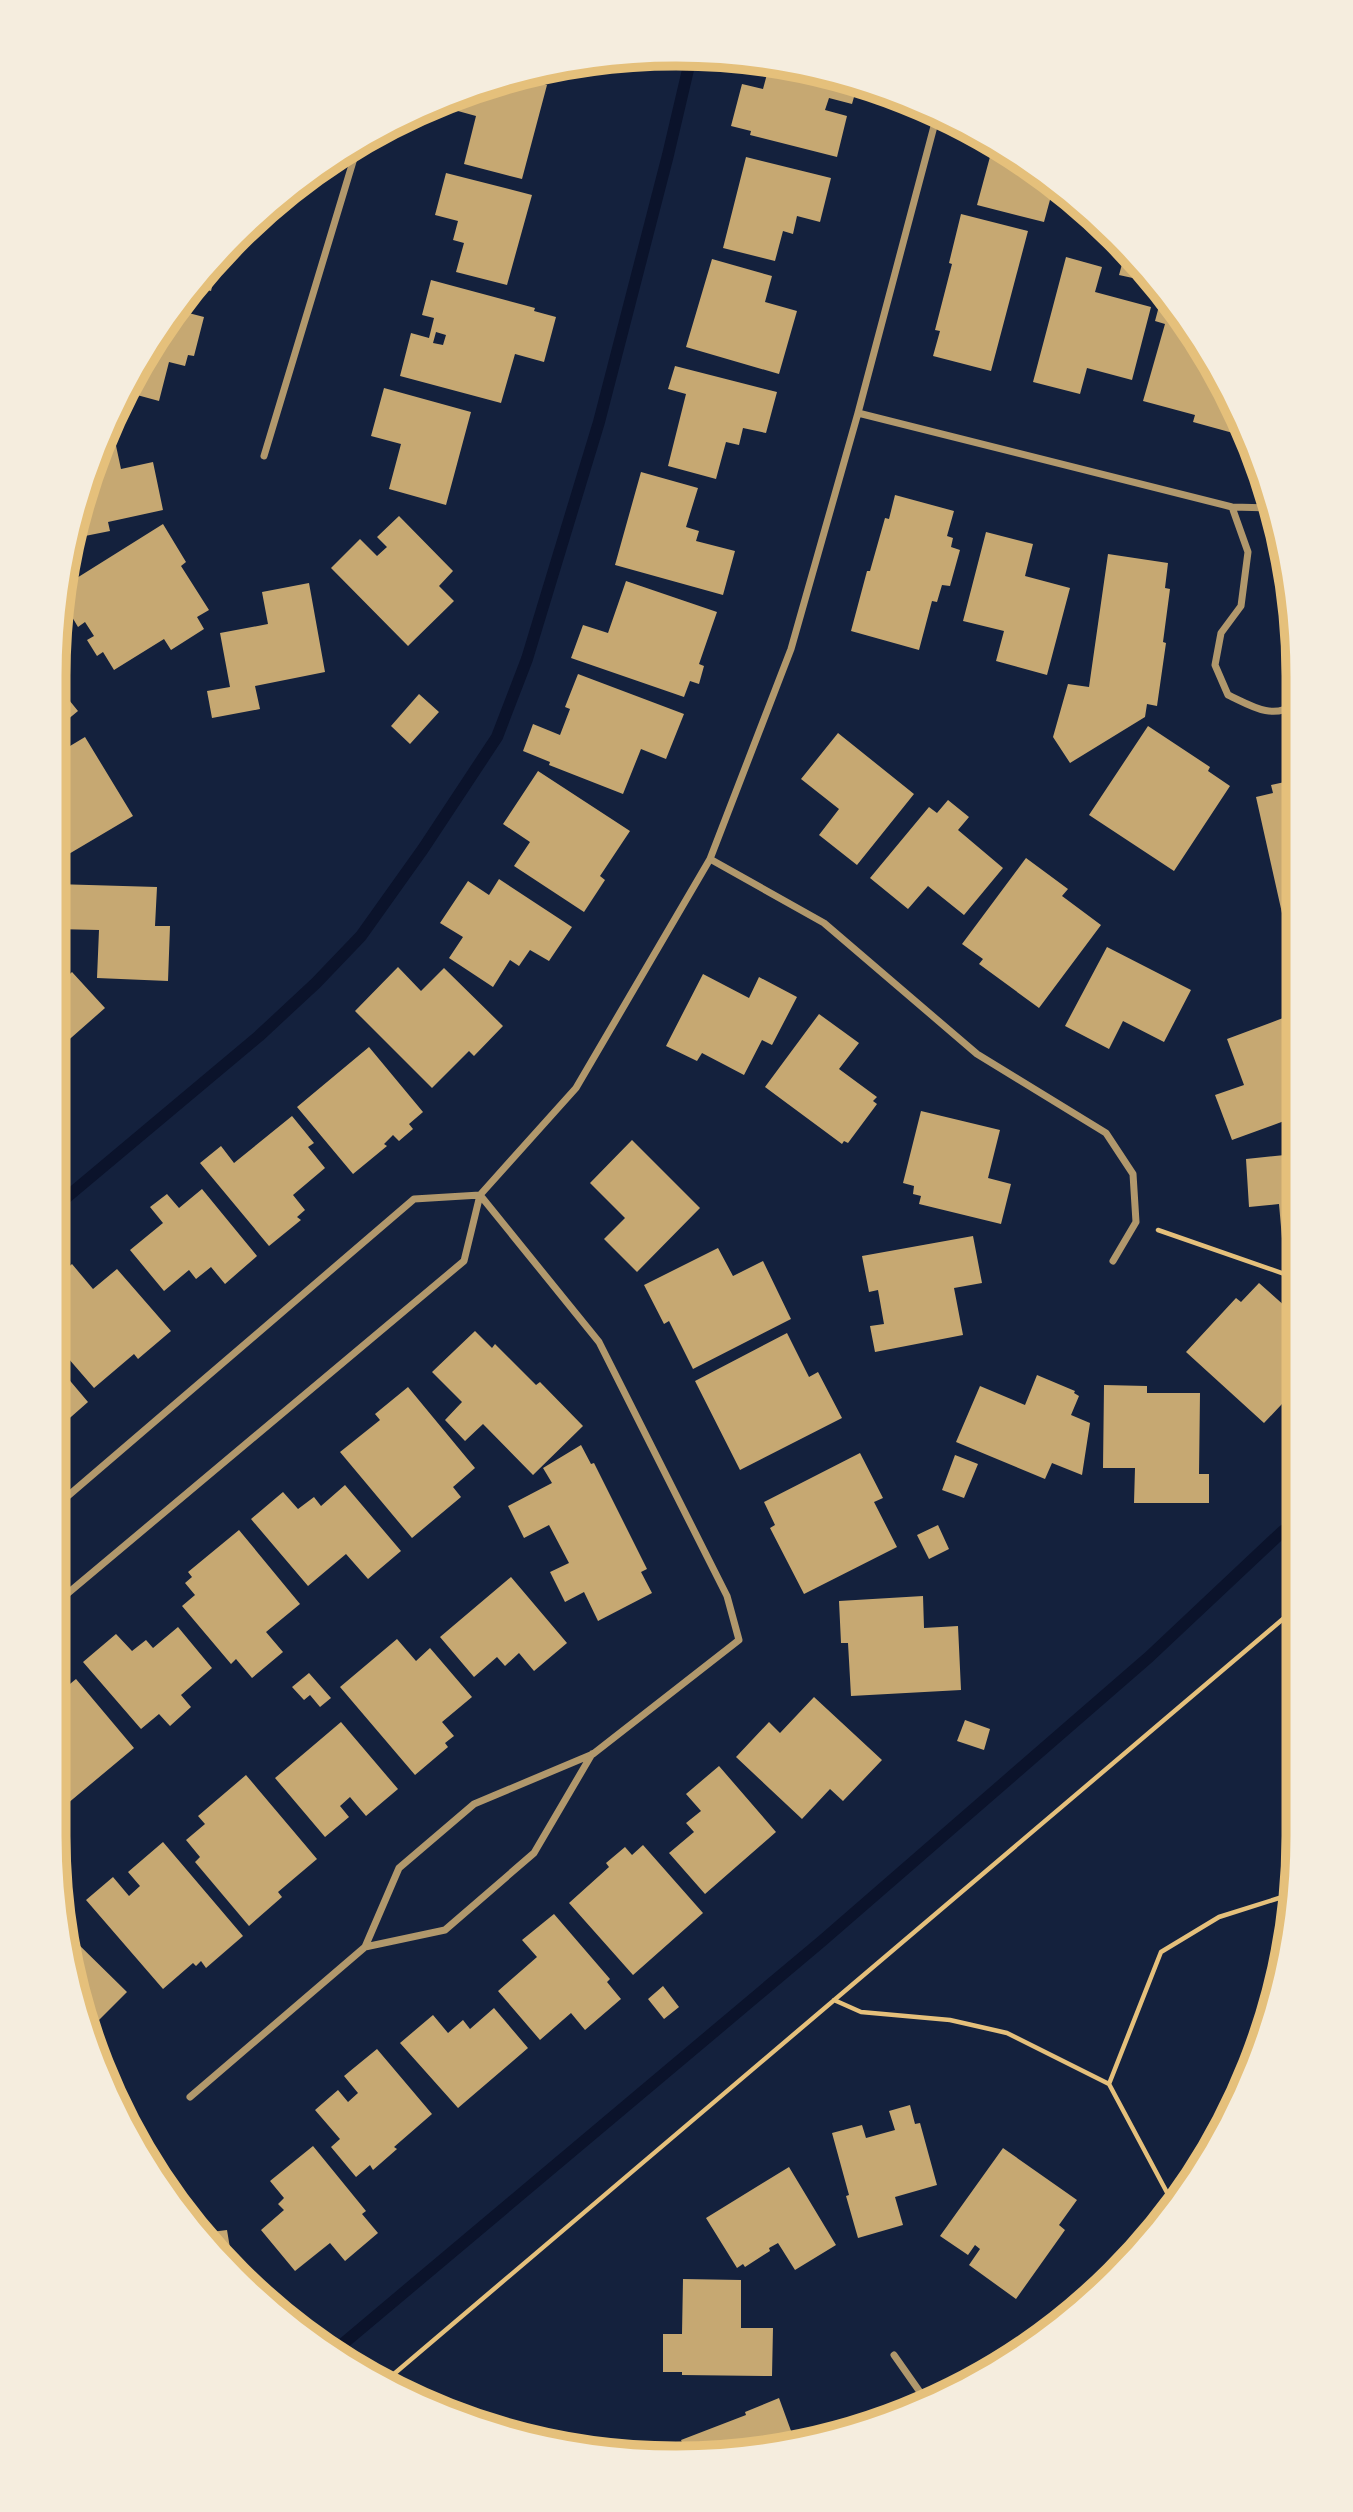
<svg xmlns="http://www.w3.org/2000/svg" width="1353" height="2512" font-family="Lato,sans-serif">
	<rect width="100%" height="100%" fill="#14213d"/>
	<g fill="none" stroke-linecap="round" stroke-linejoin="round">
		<path stroke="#0b132b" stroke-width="12" d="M55,1207L259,1036L316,983L361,936L423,849L497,737L527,659L599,422L668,155L691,57
			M332,2353L822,1941L1149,1657L1283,1531L1296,1524"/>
	</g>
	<path fill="#c6a872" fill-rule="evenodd" d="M770,63L858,83L852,104L829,98L825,110L847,116L837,157L750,135L751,131L731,126L742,84L763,89Z
		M513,76L547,85L522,179L464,164L476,116L447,108L449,100Z
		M994,142L1054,185L1044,222L977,205Z
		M746,157L831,178L820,222L797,216L793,234L783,231L775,261L723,248Z
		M446,173L532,195L507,285L456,272L464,243L453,240L458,221L435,215Z
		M961,214L1028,231L991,371L933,356L940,331L935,330L952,264L949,263Z
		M220,255L211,291L194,287L208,267Z
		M1066,257L1102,267L1095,292L1151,307L1132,380L1087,368L1080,394L1033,382Z
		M1124,257L1131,259L1151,282L1119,275Z
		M712,259L772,276L765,302L797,311L779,374L686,347Z
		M431,280L535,308L534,311L556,317L544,362L515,354L501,403L400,376L411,333L429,338L434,318L422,315ZM436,332L446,335L443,345L433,343Z
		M1162,295L1194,330L1237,418L1233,433L1193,422L1195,415L1143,401L1165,324L1155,321Z
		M177,310L204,317L194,356L188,355L185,366L169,362L159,401L126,392L137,366Z
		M675,366L777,392L766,433L743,428L739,445L726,442L716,479L668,466L686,394L668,389Z
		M384,388L471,412L446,505L389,489L401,444L371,436Z
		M112,427L121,469L153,462L163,510L108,522L110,531L80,537L77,529L73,530L76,515Z
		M641,472L698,488L686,527L699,531L696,541L735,551L723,595L615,565Z
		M895,495L954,511L947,536L953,538L951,547L960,550L950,586L942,585L937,602L932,601L919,650L851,631L867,571H870L885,518L889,519Z
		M399,516L453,571L439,586L454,601L408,646L331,568L360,539L377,556L387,547L377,537Z
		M163,524L186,562L181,566L209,610L197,617L204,629L171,650L164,639L114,670L103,652L97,656L87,640L94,636L85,622L78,627L62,600L64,586Z
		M986,532L1033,544L1025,576L1070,588L1047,675L996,661L1004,631L963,621Z
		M1108,554L1168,563L1165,588L1170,589L1163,642L1166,643L1157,706L1147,704L1145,717L1070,763L1053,737L1068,684L1089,687Z
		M626,581L717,612L699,664L704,666L699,684L690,681L684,697L571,658L583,625L608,633Z
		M309,583L325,672L255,686L260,709L212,718L207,691L230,687L220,633L268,624L262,592Z
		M578,674L684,714L666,759L641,749L623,794L549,765L550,762L523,751L533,724L560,735L570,709L565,707Z
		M56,684L78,711L55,730Z
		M419,694L439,712L410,744L391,726Z
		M1148,726L1210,767L1208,771L1230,786L1174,871L1089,815Z
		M838,733L914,794L857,865L819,835L839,809L801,779Z
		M85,737L133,816L57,861L55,755Z
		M538,771L630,831L600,876L605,880L584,912L514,866L530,842L503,824Z
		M1294,780L1295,939L1288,940L1256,797L1273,793L1271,785Z
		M948,800L969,817L958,830L1003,868L964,915L928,886L908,909L870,878L929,807L937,813Z
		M1026,858L1068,889L1062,896L1101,925L1039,1008L979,964L983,959L962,944Z
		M499,879L572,927L549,961L530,950L519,966L510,960L493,987L449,958L463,937L440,923L468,881L489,895Z
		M55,884L157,887L155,926H170L168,981L97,978L99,930L55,929Z
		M1107,947L1191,990L1164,1042L1123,1021L1109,1049L1065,1026Z
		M398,967L421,991L444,968L503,1026L474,1056L469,1051L432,1088L355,1011Z
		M72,972L105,1008L55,1052V982L58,985Z
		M703,974L749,998L759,977L797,997L772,1045L762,1040L744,1075L702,1053L697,1061L666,1046Z
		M819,1014L859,1043L839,1069L877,1097L873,1101L877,1104L848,1143L844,1141L842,1144L765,1087Z
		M1283,1018L1295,1050V1117L1232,1140L1215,1095L1244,1085L1227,1039Z
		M369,1047L423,1112L409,1124L413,1129L399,1141L393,1135L384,1144L387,1146L353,1174L297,1107Z
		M921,1111L1000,1130L988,1178L1011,1184L1001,1224L919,1204L921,1196L913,1194L914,1186L903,1183Z
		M292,1116L314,1143L308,1147L325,1168L293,1195L305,1210L297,1217L301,1220L269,1246L200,1163L221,1146L234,1163Z
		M632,1140L700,1208L637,1272L604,1239L625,1218L590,1183Z
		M1295,1154V1249L1283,1250L1279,1204L1249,1207L1246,1159Z
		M202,1189L257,1256L225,1284L211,1267L196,1279L189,1270L164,1291L130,1250L163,1223L150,1207L167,1194L179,1208Z
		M973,1236L982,1283L954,1288L963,1335L875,1352L870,1326L884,1324L878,1290L869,1292L862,1256Z
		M718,1248L733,1276L763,1261L791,1319L693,1369L669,1321L664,1324L644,1285Z
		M72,1264L93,1289L117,1269L171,1331L138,1359L134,1354L94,1388L55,1343V1279Z
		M1259,1283L1296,1316V1389L1264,1423L1186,1352L1236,1298L1241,1302Z
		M475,1331L492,1348L495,1344L536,1385L540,1382L583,1426L533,1475L483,1424L465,1441L445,1420L462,1402L432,1372Z
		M787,1333L809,1377L818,1372L842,1418L740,1470L695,1381Z
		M55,1363L88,1402L55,1431Z
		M1037,1375L1075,1391L1074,1393L1079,1396L1071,1415L1090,1423L1082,1475L1052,1463L1045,1479L956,1442L980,1386L1025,1405Z
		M1104,1385L1147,1386V1393H1200L1199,1474H1209V1503H1134L1135,1468H1103Z
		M408,1387L475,1468L453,1487L461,1497L412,1538L340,1452L380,1420L375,1414Z
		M581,1445L591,1464L594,1463L647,1569L641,1572L652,1593L598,1621L584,1592L565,1602L550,1572L569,1563L549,1525L524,1538L508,1506L552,1483L543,1468Z
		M860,1453L883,1498L874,1502L897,1547L804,1594L770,1528L775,1525L764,1502Z
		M955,1455L978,1464L964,1498L942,1490Z
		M345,1485L401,1551L368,1579L346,1554L308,1586L251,1519L283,1492L298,1509L314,1497L321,1506Z
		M938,1525L949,1549L929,1559L917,1535Z
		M239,1530L300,1604L266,1632L283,1652L252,1678L236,1659L231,1664L182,1606L195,1595L185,1583L192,1577L188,1572Z
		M511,1577L567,1643L534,1671L519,1653L505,1666L497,1657L474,1677L440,1637Z
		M923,1596L924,1628L958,1626L961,1690L851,1696L848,1643H841L839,1601Z
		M178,1627L212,1668L181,1695L191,1707L170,1726L159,1714L141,1729L83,1662L116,1634L132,1651L146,1640L153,1648Z
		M397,1639L416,1661L430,1648L472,1697L442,1722L454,1736L445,1743L448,1747L415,1775L340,1687Z
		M309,1673L331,1698L320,1707L310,1695L304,1700L292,1687Z
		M76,1679L134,1748L61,1809L54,1802V1727L57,1725L54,1722V1697Z
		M814,1697L882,1760L843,1801L830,1789L802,1819L736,1757L769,1722L780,1733Z
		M965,1720L990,1729L984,1750L957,1741Z
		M341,1722L398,1789L366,1816L350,1797L340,1806L349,1817L325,1837L275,1778Z
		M719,1766L776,1832L705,1894L669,1853L694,1832L686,1823L701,1811L686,1794Z
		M246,1775L317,1859L278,1892L282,1897L249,1926L195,1862L200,1857L186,1840L205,1824L198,1816Z
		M163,1842L243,1936L206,1968L201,1961L196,1966L193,1963L163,1989L86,1900L113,1877L129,1896L140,1886L128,1872Z
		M643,1845L703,1913L633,1975L569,1903L609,1867L606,1863L625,1847L632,1855Z
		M554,1914L610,1979L607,1982L621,1999L585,2030L571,2013L540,2040L498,1991L537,1957L522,1940Z
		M71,1937L127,1992L97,2022L83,2009Z
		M663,1986L679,2007L664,2019L648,1999Z
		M494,2008L528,2048L458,2108L400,2043L433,2015L448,2033L463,2020L470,2029Z
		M377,2049L432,2114L394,2147L397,2149L373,2170L370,2165L356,2177L331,2147L340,2139L315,2110L338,2090L348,2102L358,2093L344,2076Z
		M910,2105L915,2124L920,2123L937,2185L895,2197L903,2225L858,2238L846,2196L849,2195L832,2133L862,2125L866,2138L895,2130L889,2111Z
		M313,2146L366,2211L362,2214L378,2233L345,2261L330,2243L295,2271L261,2230L284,2210L278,2204L284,2198L270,2181Z
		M1003,2148L1077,2200L1059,2225L1065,2230L1016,2299L969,2265L980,2249L975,2245L968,2255L940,2236Z
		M789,2167L836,2245L795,2270L778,2243L769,2248L770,2251L745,2267L743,2264L737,2268L706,2218Z
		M227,2230L232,2260L203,2233Z
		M683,2279L741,2280V2328H773L772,2376L682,2375V2372H663V2334H682Z
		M779,2398L794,2439L718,2456L686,2453L681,2440L746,2415L745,2412Z"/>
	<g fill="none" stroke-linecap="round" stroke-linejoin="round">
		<path stroke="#e5c07b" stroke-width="4.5" d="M1158,1230L1296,1278
			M834,2000L861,2012L950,2020L1007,2033L1109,2084L1171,2200
			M1109,2084L1161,1952L1219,1917L1295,1893
			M388,2379L1297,1607"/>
		<path stroke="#b1986c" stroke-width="7" d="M858,413L1232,507L1273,508
			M264,456L358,145
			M1232,507L1248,552L1241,606L1221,633L1215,665L1228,695C1250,705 1271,720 1294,705
			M710,859L824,923L977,1054L1106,1133L1133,1174L1136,1222L1113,1261
			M55,1507L414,1199L480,1195
			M55,1604L464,1261L480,1195L576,1088L710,859L791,649L858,413L937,115
			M365,1947L445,1930L534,1853L592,1754
			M190,2097L365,1947L399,1868L474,1804L593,1754L739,1640L727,1596L599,1342L480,1195
			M894,2355L927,2402"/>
	</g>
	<path d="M0 0H1353V2512H0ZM676 66H676A610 610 0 0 1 1286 676V1836A610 610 0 0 1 676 2446H676A610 610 0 0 1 66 1836V676A610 610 0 0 1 676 66Z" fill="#f5edde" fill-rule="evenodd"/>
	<path fill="none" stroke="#e5c07b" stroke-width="9" d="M676 66H676A610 610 0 0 1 1286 676V1836A610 610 0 0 1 676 2446H676A610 610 0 0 1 66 1836V676A610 610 0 0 1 676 66Z"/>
</svg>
